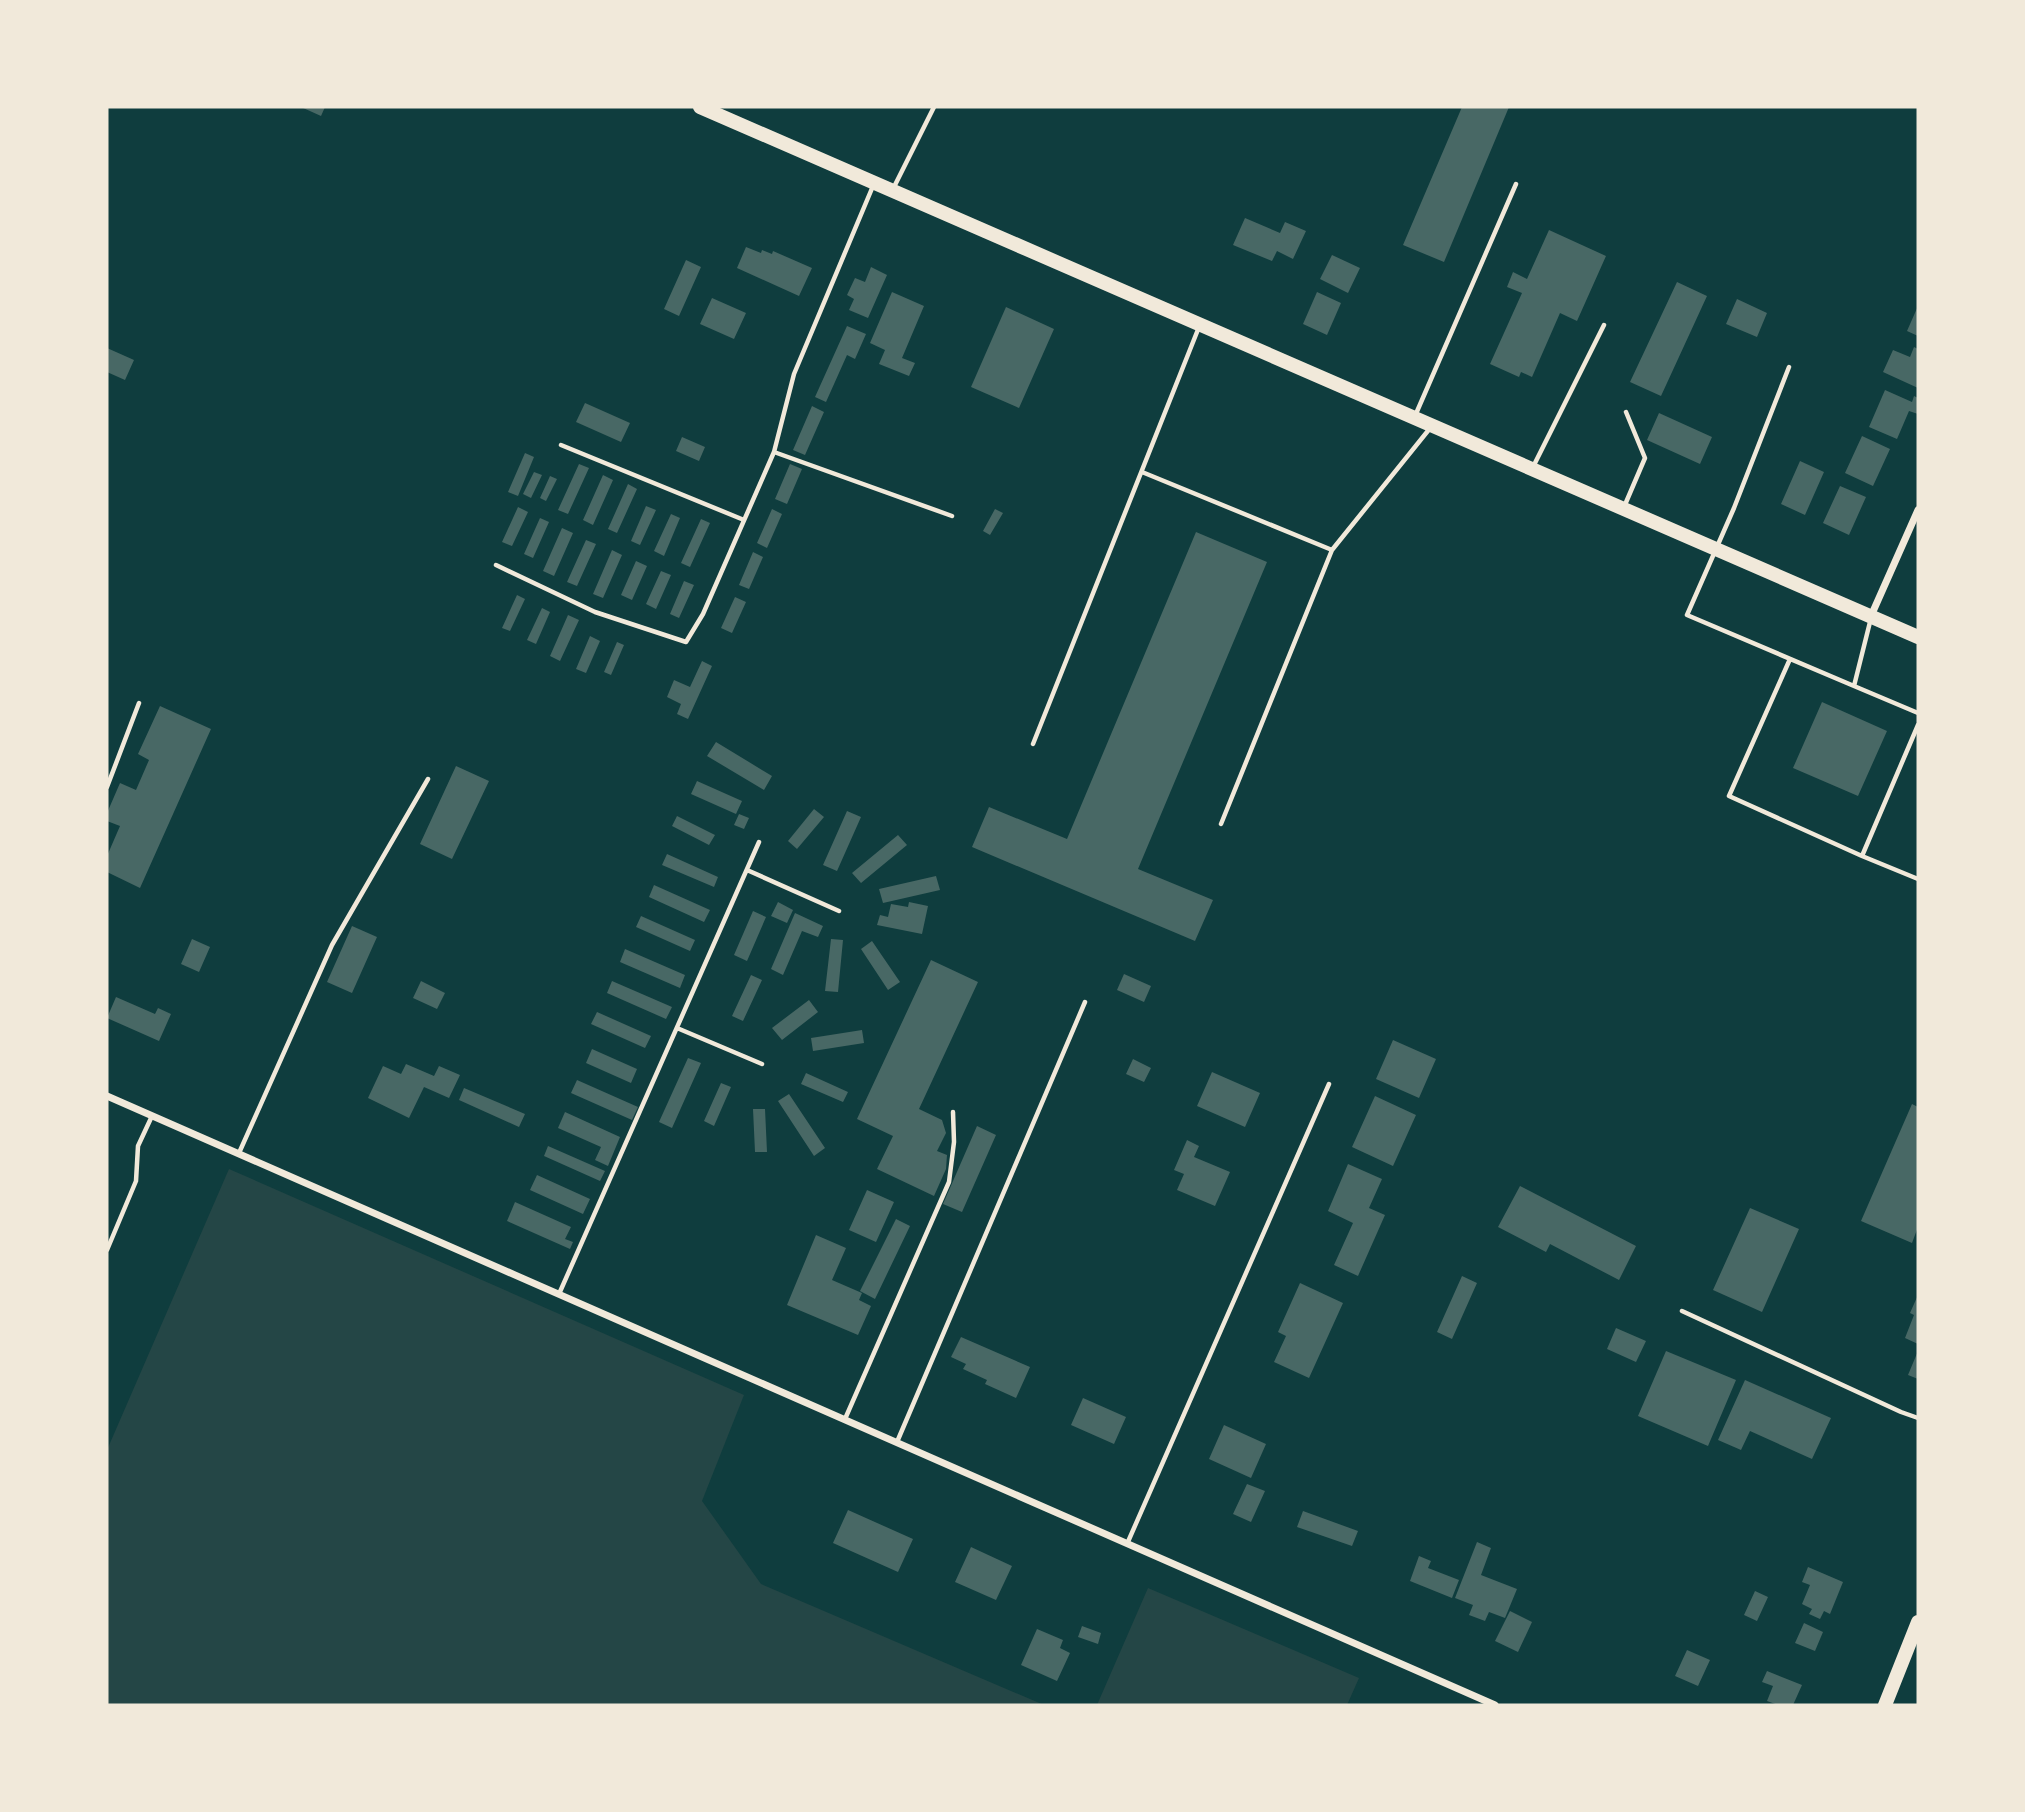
<svg xmlns="http://www.w3.org/2000/svg" width="2025" height="1812" font-family="Literata,serif">
	<rect width="100%" height="100%" fill="#0f3d3e"/>
	<path fill="#244646" d="M229,1169L744,1395L702,1501L761,1584L1044,1705H107V1450Z
		M1148,1588L1359,1678L1347,1705H1097Z"/>
	<path fill="#486865" d="M301,107H325L321,116Z
		M1462,107H1509L1444,262L1403,245Z
		M1245,218L1280,233L1285,222L1306,231L1293,259L1277,251L1272,261L1233,245Z
		M1549,230L1606,256L1577,321L1560,313L1532,377L1521,372L1519,377L1490,364L1522,293L1507,287L1513,272L1527,279Z
		M746,247L761,253L762,250L772,254L773,251L812,268L799,296L737,268Z
		M1332,255L1360,268L1348,293L1320,279Z
		M686,260L701,267L679,316L664,309Z
		M871,267L887,275L868,318L849,310L854,299L847,295L855,278L865,282Z
		M1677,282L1707,296L1661,396L1630,382Z
		M892,292L924,306L902,358L915,363L909,376L879,364L885,350L870,343Z
		M1317,292L1341,303L1327,335L1303,324Z
		M712,298L746,313L734,339L700,324Z
		M1737,299L1767,313L1757,337L1726,324Z
		M1918,306V336L1907,331Z
		M1006,307L1054,329L1019,408L971,387Z
		M847,326L866,334L855,359L847,355L826,402L815,397Z
		M1914,347L1918,349V388L1883,372L1893,350L1910,357Z
		M107,348L134,360L125,380L107,372Z
		M1885,390L1912,402L1914,396L1918,398V414L1909,411L1897,439L1869,427Z
		M585,403L630,423L621,442L576,422Z
		M812,406L824,412L805,455L793,450Z
		M1659,413L1712,437L1700,464L1647,440Z
		M1862,436L1890,449L1873,486L1845,473Z
		M682,437L705,447L699,461L676,451Z
		M525,453L534,457L518,496L508,492Z
		M1800,461L1824,472L1805,515L1781,504Z
		M579,464L589,468L568,514L558,510Z
		M790,464L802,469L787,504L775,499Z
		M534,472L542,475L531,498L523,494Z
		M603,475L613,480L593,525L583,520Z
		M550,476L557,479L546,501L540,498Z
		M628,484L637,489L617,533L608,529Z
		M1840,486L1866,497L1849,535L1823,523Z
		M646,506L656,510L640,545L631,541Z
		M518,507L528,512L512,546L502,542Z
		M772,509L782,514L767,548L757,543Z
		M995,509L1003,513L990,535L983,531Z
		M671,514L680,518L664,556L654,551Z
		M540,518L549,522L533,558L524,554Z
		M701,519L710,523L690,567L681,563Z
		M562,528L573,533L554,576L543,571Z
		M1196,532L1267,562L1138,869L1213,900L1195,941L972,847L989,807L1067,839Z
		M586,540L596,544L577,586L567,582Z
		M612,550L622,555L603,598L593,594Z
		M753,552L763,557L749,589L739,585Z
		M636,561L647,566L632,600L621,595Z
		M661,571L671,575L656,609L646,604Z
		M684,581L694,585L679,618L670,614Z
		M517,595L525,599L510,631L502,628Z
		M735,597L746,602L732,633L721,628Z
		M542,608L550,612L536,644L527,640Z
		M568,615L579,620L560,661L550,656Z
		M590,636L600,641L586,673L576,669Z
		M617,642L624,645L611,675L604,672Z
		M702,661L712,666L688,719L677,714L681,704L667,697L674,680L690,687Z
		M1822,702L1887,731L1858,796L1793,768Z
		M160,706L211,729L140,888L107,872V856L120,826L107,821V813L120,783L136,790L149,760L138,754Z
		M716,742L772,776L764,790L707,756Z
		M456,766L489,781L452,859L420,844Z
		M697,781L742,801L736,814L691,794Z
		M814,809L824,817L797,849L788,841Z
		M847,811L861,817L837,871L823,865Z
		M739,814L749,818L744,829L734,825Z
		M677,816L715,835L709,845L672,826Z
		M898,835L907,845L861,883L852,873Z
		M667,854L718,877L714,887L662,865Z
		M936,876L940,890L883,903L879,889Z
		M654,885L710,910L704,922L649,897Z
		M778,902L793,910L787,923L771,916Z
		M909,902L928,906L922,934L877,925L880,915L888,917L891,904L908,907Z
		M753,911L766,917L747,961L734,955Z
		M795,913L823,926L818,937L802,931L783,975L771,969Z
		M641,916L695,940L690,951L636,927Z
		M352,926L377,937L352,993L327,982Z
		M192,939L210,947L199,972L181,964Z
		M831,939L843,940L838,992L825,991Z
		M872,941L900,982L888,990L861,949Z
		M625,949L685,975L680,988L620,962Z
		M931,960L978,982L919,1109L942,1120L946,1133L937,1151L947,1155L946,1169L934,1196L877,1169L893,1136L857,1119Z
		M1124,974L1151,986L1144,1002L1117,990Z
		M751,975L762,980L743,1021L732,1016Z
		M421,981L445,993L437,1009L413,998Z
		M612,981L672,1007L666,1019L607,993Z
		M116,997L155,1014L158,1008L171,1014L159,1041L107,1018Z
		M809,1000L818,1012L782,1040L772,1028Z
		M597,1012L651,1036L645,1048L591,1024Z
		M862,1030L864,1043L813,1051L811,1038Z
		M1393,1040L1436,1059L1419,1098L1376,1079Z
		M592,1049L637,1069L631,1083L586,1063Z
		M688,1058L701,1063L672,1128L659,1122Z
		M1133,1059L1151,1068L1144,1082L1126,1074Z
		M406,1064L434,1076L439,1066L460,1075L449,1098L424,1087L409,1118L368,1098L383,1066L401,1074Z
		M1212,1072L1260,1093L1245,1127L1197,1106Z
		M806,1073L848,1092L843,1102L801,1084Z
		M577,1080L638,1107L632,1120L571,1093Z
		M721,1083L731,1087L714,1126L704,1121Z
		M464,1088L525,1114L519,1127L459,1100Z
		M789,1094L825,1148L814,1156L778,1101Z
		M1375,1096L1416,1115L1393,1166L1352,1147Z
		M1912,1104L1918,1107V1227L1912,1243L1861,1221Z
		M753,1109H765L767,1152H755Z
		M565,1112L620,1137L608,1166L595,1160L601,1147L558,1128Z
		M977,1126L996,1135L962,1212L943,1204Z
		M1187,1140L1199,1146L1194,1157L1230,1172L1215,1206L1177,1190L1184,1174L1174,1170Z
		M548,1146L605,1171L600,1181L544,1156Z
		M1348,1164L1382,1179L1369,1208L1385,1215L1358,1276L1334,1265L1353,1223L1328,1211Z
		M537,1175L590,1199L583,1214L530,1190Z
		M1520,1186L1636,1246L1619,1280L1550,1244L1546,1252L1498,1227Z
		M867,1190L894,1202L876,1242L849,1230Z
		M515,1202L571,1227L565,1239L573,1242L570,1249L507,1221Z
		M1750,1208L1799,1229L1762,1312L1713,1290Z
		M896,1219L910,1226L875,1299L860,1291Z
		M816,1235L846,1248L832,1280L862,1293L859,1300L871,1306L858,1335L787,1305Z
		M1462,1276L1477,1283L1452,1339L1437,1332Z
		M1300,1283L1343,1303L1309,1378L1274,1362L1286,1336L1278,1332Z
		M1918,1295V1344L1905,1338L1914,1315L1910,1313Z
		M1616,1328L1646,1341L1636,1362L1607,1349Z
		M961,1337L1030,1367L1016,1398L985,1384L987,1380L963,1369L966,1364L951,1357Z
		M1666,1351L1736,1380L1708,1446L1638,1416Z
		M1918,1351V1379L1908,1375Z
		M1745,1380L1831,1418L1812,1459L1750,1431L1741,1450L1718,1440Z
		M1083,1398L1126,1417L1114,1444L1071,1425Z
		M1224,1425L1266,1444L1251,1478L1209,1459Z
		M1247,1484L1265,1491L1251,1522L1233,1514Z
		M848,1510L913,1539L898,1572L833,1543Z
		M1303,1511L1358,1531L1352,1546L1297,1527Z
		M1477,1542L1491,1548L1481,1575L1517,1589L1505,1618L1489,1612L1485,1621L1469,1615L1473,1605L1455,1598Z
		M971,1547L1012,1566L996,1600L955,1582Z
		M1419,1556L1431,1561L1428,1568L1459,1580L1452,1598L1410,1581Z
		M1808,1567L1843,1582L1830,1614L1824,1611L1820,1619L1809,1614L1812,1609L1802,1604L1810,1585L1802,1582Z
		M1755,1591L1768,1597L1757,1621L1744,1615Z
		M1510,1611L1532,1622L1518,1652L1495,1641Z
		M1804,1623L1823,1632L1815,1651L1795,1643Z
		M1082,1626L1101,1633L1098,1644L1078,1637Z
		M1037,1629L1063,1640L1060,1648L1070,1653L1057,1681L1021,1665Z
		M1687,1650L1710,1660L1698,1686L1675,1676Z
		M1767,1671L1802,1685L1793,1705H1778L1767,1701L1773,1686L1762,1682Z"/>
	<g fill="none" stroke-linecap="round" stroke-linejoin="round">
		<path stroke="#f1e9da" stroke-width="4.5" d="M893,189L934,107
			M1789,367L1734,508L1687,615L1854,686
			M1415,416L1516,184
			M561,445L744,520
			M774,452L952,516
			M1533,467L1604,325
			M1142,472L1332,550
			M1624,507L1645,458L1626,412
			M496,565L595,612L686,642L703,614L774,452L794,374L873,186
			M1871,618L1854,686L1918,713
			M1790,659L1729,796L1862,856
			M1918,725L1862,856L1918,879
			M1033,744L1199,327
			M107,787L139,703
			M1221,824L1332,550L1431,427
			M747,870L839,911
			M677,1028L762,1064
			M239,1153L332,945L428,779
			M107,1250L136,1181L138,1146L152,1116
			M559,1294L759,842
			M1682,1311L1901,1412L1918,1418
			M845,1419L949,1182L954,1142L953,1112
			M897,1442L1085,1002
			M1127,1544L1329,1084"/>
		<path stroke="#f1e9da" stroke-width="7" d="M1871,616L1918,510
			M107,1096L1495,1705"/>
		<path stroke="#f1e9da" stroke-width="14" d="M700,107L1918,637
			M1885,1705L1918,1622"/>
	</g>
	<rect width="2025" height="1812" fill="none" stroke="#f1e9da" stroke-width="217"/>
</svg>
